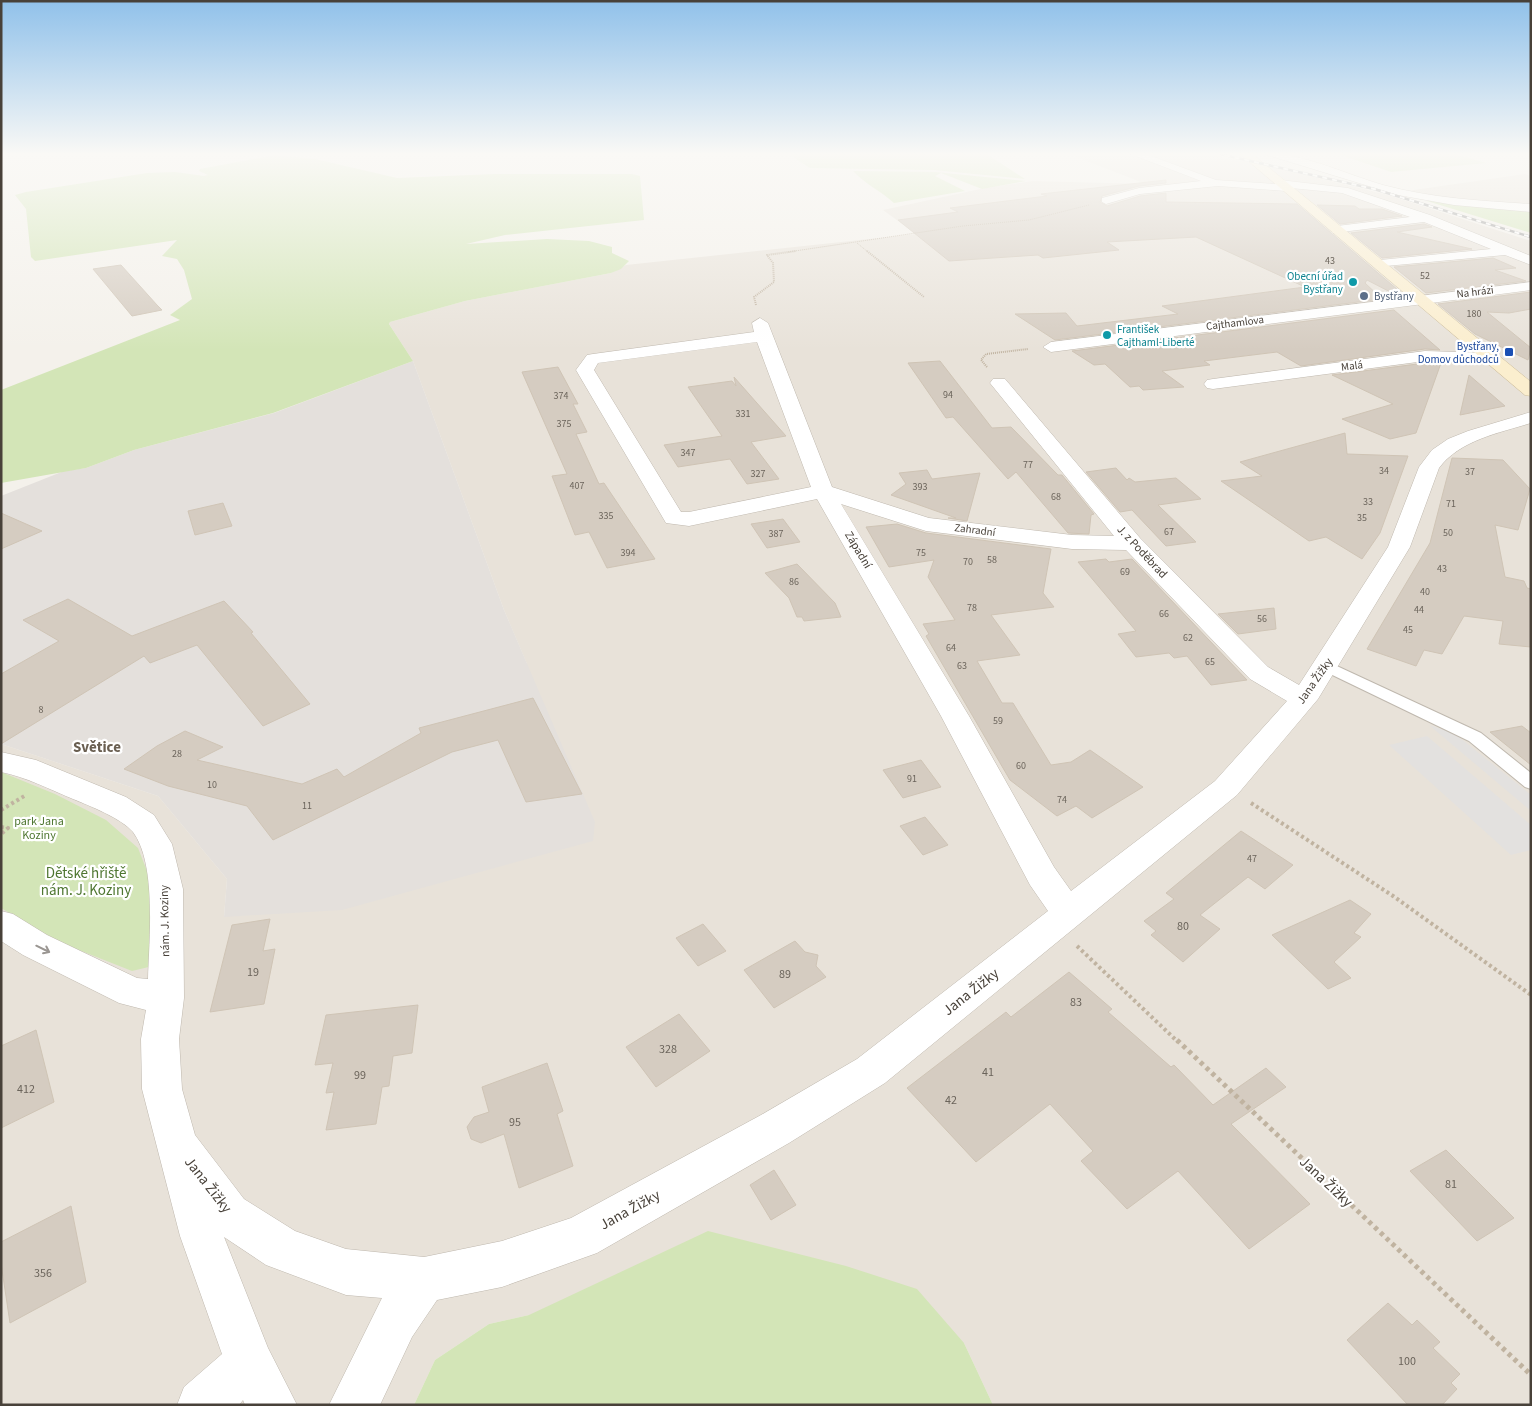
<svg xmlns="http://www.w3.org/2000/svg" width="1532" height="1406" font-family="'Source Sans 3',sans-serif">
	<rect width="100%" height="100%" fill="#f4f1eb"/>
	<path fill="#e8e2d9" d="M1066,153H1203L1277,168L1388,195L1531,241V1405H993L964,1343L529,1315L489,1324L435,1360L414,1405H1V744L158,796L227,879L224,917L527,664L504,610L413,361L389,324L390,322L465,301L611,273L626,265L916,234L883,210L985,188L1033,181L1146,184Z
		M1525,174L1531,176V206L1450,198L1407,191Z"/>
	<path fill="#e4e0dc" d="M413,361L504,610L595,822L593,841L342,910L224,917L227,879L158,796L1,744V496L64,471L86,468L134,450L274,413Z"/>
	<path fill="#d3e5b7" d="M787,153H985L1025,179L934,170L810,168Z
		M1335,153H1451L1486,163L1391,172Z
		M275,155L315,159L397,178L495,174H632L640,176L644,220L505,235L466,244L547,239L589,241L612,247V253L629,261L621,269L611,273L465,301L390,322L389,324L413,361L273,413L134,450L86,468L1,483V390L180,320L170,315L192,299L184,270L177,259L162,256L177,240L35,261L31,257L26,209L15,195L26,192L147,173L175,172L204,176L208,175L199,171L200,169Z
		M853,171L935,172L1026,181L982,189L941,173L935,176L965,191L894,203C881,191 865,184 853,171Z
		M1431,199L1531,210V233L1427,201Z
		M1,772L55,794L106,820L138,848L163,912L161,964L132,971L56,941L1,908Z
		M708,1231L846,1266L917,1289L964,1343L993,1405H414L435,1360L489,1324L529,1315Z"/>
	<path fill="#e3e1df" d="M1429,725L1454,733L1531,795V811Z
		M1427,736L1531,825V850L1511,855L1389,745Z"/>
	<path fill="#d5ccc1" stroke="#cfc4b5" d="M1166,180V183L1139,186L1102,196L1100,202L1107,206L1140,196L1166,193V202L1297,204L1405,296L1400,297L1367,280L1365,283L1382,299L1055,340L1015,314L1066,313L1077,326L1178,314L1162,306L1305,287L1196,237L1107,242L1119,250L1043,258L1038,255L949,261L898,220L958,212L950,208L1047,196L1041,194Z
		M1317,205L1355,206L1359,209H1382L1402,216L1340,224Z
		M1424,224L1432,227L1397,232L1472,249L1382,258L1351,233Z
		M1493,258L1516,268L1495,270L1526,281L1426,293L1394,267Z
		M121,265L157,305L162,310L132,316L93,269Z
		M1531,292V309L1509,313L1487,312L1531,348L1528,360L1475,334L1438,304Z
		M1394,310L1440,350L1425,349L1301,366L1277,352L1204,361L1210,365L1162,371L1184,387L1143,390L1139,386L1130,387L1105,364L1094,365L1072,351Z
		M940,361L992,428L1011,427L1058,475H1062L1094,514L1091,515L1089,534L1068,533L1016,472L1008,479L953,417L946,418L908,363Z
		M1425,363H1441L1416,433L1390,439L1342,419L1393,404L1332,375Z
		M558,367L578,404H573L587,432L576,434L599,484L604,483L655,559L607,568L589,532L575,535L552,476L567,474L522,372Z
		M1469,375L1505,406L1460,415Z
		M734,377L786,436L751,442L779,479L747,484L730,459L678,467L664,445L722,436L688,387L732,381L736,386Z
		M1345,433L1347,454L1408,456L1380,533L1362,559L1326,537L1309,541L1221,481L1262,476L1240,462Z
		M1452,458L1503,460L1530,489L1518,530L1495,525L1505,577L1524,581L1527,588L1531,589V647L1499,644L1503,621L1464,616L1442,654L1424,650L1416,666L1367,649L1430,543Z
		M1116,468L1127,480L1129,478L1135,482L1176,478L1201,499L1158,505L1196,542L1166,546L1132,510L1120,512L1086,472Z
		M927,470L932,479L980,473L967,521L948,518H956L891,495L906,484L899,473Z
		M223,503L232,526L195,535L188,511Z
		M1,513L42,531L1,549Z
		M783,519L800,542L767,548L751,524Z
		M897,524L926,533L1051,549L1043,593L1054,607L991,615L1020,655L977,661L1002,703H1013L1051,765L1071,762L1090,750L1143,787L1092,818L1076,806L1057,816L1010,780L926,636L929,634L923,624L955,620L928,577L934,560L889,567L866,527Z
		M1106,559L1109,562L1132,559L1247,680L1211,685L1187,656L1174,658L1169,653L1136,657L1118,634L1136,631L1078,562Z
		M797,564L835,603L841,617L804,621L802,617H797L789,598L765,573Z
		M68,599L132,636L224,601L253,632L251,633L310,704L263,726L197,645L150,663L144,656L1,744V674L59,641L23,620Z
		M1274,608L1276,629L1238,634L1218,614Z
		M533,698L582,794L526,802L498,740L452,752L273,840L247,806L168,786L124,769L157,746L185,731L223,747L197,760L302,784L337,769L344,777L421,733L419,728Z
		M1522,726L1531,733V765L1490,732Z
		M921,760L941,787L903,798L883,770Z
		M925,817L948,845L923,855L900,826Z
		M1241,831L1293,865L1265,889L1248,877L1200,915L1220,929L1183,962L1151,935L1156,931L1144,921L1174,899L1166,893Z
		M1350,900L1371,914L1354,933L1361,937L1334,962L1351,978L1328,989L1272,935Z
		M270,919L263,951L275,949L264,1004L210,1012L232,925Z
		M703,924L726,951L698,966L676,938Z
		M795,941L805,952L818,955L816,966L826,977L774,1008L744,970Z
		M1069,972L1112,1009L1108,1012L1171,1067L1174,1065L1213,1105L1266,1068L1286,1087L1231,1124L1310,1204L1249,1249L1178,1171L1127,1209L1081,1161L1093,1151L1050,1104L976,1162L907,1088L1006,1012L1011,1017Z
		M418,1005L412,1053L393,1056L389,1086L382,1087L376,1124L326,1130L334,1092L326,1093L333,1063L315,1065L326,1015Z
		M679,1014L710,1051L656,1087L626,1047Z
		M36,1030L54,1102L1,1128V1046Z
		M547,1063L563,1111L557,1114L573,1166L519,1188L504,1134L481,1143L471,1139L467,1127L474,1117L489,1112L482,1087Z
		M1446,1150L1514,1218L1477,1241L1410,1171Z
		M774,1170L796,1205L771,1220L750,1185Z
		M71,1206L86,1282L10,1323L1,1263V1242Z
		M1388,1303L1412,1325L1417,1320L1440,1342L1433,1348L1460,1374L1451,1383L1457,1389L1442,1405H1408L1347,1340Z"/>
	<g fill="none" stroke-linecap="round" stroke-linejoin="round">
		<defs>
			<path id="lane" d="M1326,661L1481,733L1531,773V789L1525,787L1469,741L1320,669L1318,666Z"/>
			<path id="street" d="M1128,153H1143L1216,180L1275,184L1276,181L1280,180L1348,188L1430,215L1531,256V265L1505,255L1375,267L1373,264L1375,261L1380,260L1491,249L1424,222L1333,233L1331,230L1337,226L1410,217L1342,193L1291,188L1286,191L1218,186L1140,194L1106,204L1102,202V198L1139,188L1201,181Z
				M1261,153C1304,153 1342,173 1383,185C1431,198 1481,201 1531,204V212L1454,205L1398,195Z
				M1531,282V290L1051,352L1043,347L1051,342Z
				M760,318L768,323L832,487L929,518L1072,535L1114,536L990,383L993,379H1005L1140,538L1268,667L1299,685L1388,547L1419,467L1432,450L1448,439L1468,431L1531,412V423C1499,433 1460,440 1439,468L1410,547L1318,699L1237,795L885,1083L789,1143L597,1253L502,1287L437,1300L412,1337L380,1405H329L382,1298L346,1295L266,1265L224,1237L268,1348L297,1405H245L243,1400L239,1405H177L184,1387L222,1354L180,1236L142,1089L141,1039L146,1010L119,1003L23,955L1,941V911L13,914L47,935L137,978L148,979C149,941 157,864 133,832C121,818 90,806 73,799C49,789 26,777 1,772V752L36,760L126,797L154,815L172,844L183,889L184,998L179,1039L182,1089L195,1135L244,1199L295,1231L346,1249L424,1257L502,1241L571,1218L761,1115L857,1059L1048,911L1030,885L941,716L817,499L689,526L666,523L576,370L587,355L593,354L754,332L752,323ZM757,342L811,487L689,512H681L594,370L598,363ZM841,504L926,531L1072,549L1126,550L1250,679L1287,701L1215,781L1071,891L1054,867L969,716Z
				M1425,351L1491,353L1497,354L1499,358L1497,362L1491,363L1425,361L1213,389L1207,388L1204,384L1207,380L1213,379Z"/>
			<path id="secondary" d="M1239,153H1251L1531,382V396L1525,395Z"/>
		</defs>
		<use href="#lane" stroke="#bfb8ae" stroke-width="2"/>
		<use href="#street" stroke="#bfb8ae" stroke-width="1"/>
		<use href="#secondary" stroke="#d0c09e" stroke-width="1"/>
		<path stroke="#c0b3a0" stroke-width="1" stroke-dasharray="1 1" stroke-linecap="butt" d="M857,243L868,252
			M788,252L963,226L1029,220L1089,205"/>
		<path stroke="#c0b3a0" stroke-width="2" stroke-dasharray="1 1" stroke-linecap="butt" d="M867,251L924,297
			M756,305L754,297L774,282L773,263L767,255L796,251
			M987,367L981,360L986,354L1028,349"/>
		<path stroke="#c0b3a0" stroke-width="4" stroke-dasharray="3 3" stroke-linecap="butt" d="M1251,803L1393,896L1531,995
			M1,810L26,795
			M1,827L8,828L1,834
			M1077,946L1178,1042"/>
		<path stroke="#c0b3a0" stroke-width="5" stroke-dasharray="4 4" stroke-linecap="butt" d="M1177,1040L1531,1375"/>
		<use href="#lane" fill="#fff" fill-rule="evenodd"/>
		<use href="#street" fill="#fff" fill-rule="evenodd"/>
		<use href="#secondary" fill="#fbeece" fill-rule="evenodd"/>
		<defs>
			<path id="rail" d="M1215,153L1374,189L1531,237"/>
		</defs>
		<use href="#rail" stroke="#999" stroke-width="2.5"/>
		<use href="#rail" stroke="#fff" stroke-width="2" stroke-dasharray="5" stroke-linecap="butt"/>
	</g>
	<defs><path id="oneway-shaft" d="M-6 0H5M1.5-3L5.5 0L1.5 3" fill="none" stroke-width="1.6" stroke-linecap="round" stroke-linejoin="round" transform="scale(1.25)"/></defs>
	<use stroke="#9a9692" href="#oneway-shaft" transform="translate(43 949) rotate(26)"/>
	<linearGradient id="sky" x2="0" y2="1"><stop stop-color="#90c1ea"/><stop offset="0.44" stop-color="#faf9f6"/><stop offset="1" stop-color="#faf9f6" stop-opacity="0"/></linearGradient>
	<rect width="1532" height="350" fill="url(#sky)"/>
	<g fill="#0f9aa8" stroke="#fff" stroke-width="2">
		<circle cx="1353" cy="282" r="5"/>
		<circle cx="1107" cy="335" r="5"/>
	</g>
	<circle fill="#5c6f8a" stroke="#fff" stroke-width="2" cx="1364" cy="296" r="5"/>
	<rect fill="#1a4fb4" stroke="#fff" stroke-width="2" x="1504" y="347" width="10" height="10" rx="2.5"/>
	<g text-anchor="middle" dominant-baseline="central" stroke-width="4.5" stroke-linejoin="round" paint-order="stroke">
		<g font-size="10" fill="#6b645b">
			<text x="1330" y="261">43</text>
			<text x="1425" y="276">52</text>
			<text x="1474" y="314">180</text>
			<text x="948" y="395">94</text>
			<text x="561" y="396">374</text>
			<text x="743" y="414">331</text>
			<text x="564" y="424">375</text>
			<text x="688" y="453">347</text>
			<text x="1028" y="465">77</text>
			<text x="1384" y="471">34</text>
			<text x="1470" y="472">37</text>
			<text x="758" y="474">327</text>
			<text x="577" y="486">407</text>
			<text x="920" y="487">393</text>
			<text x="1056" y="497">68</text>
			<text x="1368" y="502">33</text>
			<text x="1451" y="504">71</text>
			<text x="606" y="516">335</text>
			<text x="1362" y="518">35</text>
			<text x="1169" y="532">67</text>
			<text x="1448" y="533">50</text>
			<text x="776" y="534">387</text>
			<text x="628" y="553">394</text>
			<text x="921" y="553">75</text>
			<text x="992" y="560">58</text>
			<text x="968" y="562">70</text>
			<text x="1442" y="569">43</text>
			<text x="1125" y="572">69</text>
			<text x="794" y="582">86</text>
			<text x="1425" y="592">40</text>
			<text x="972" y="608">78</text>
			<text x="1419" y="610">44</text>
			<text x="1164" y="614">66</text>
			<text x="1262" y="619">56</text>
			<text x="1408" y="630">45</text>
			<text x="1188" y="638">62</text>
			<text x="951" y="648">64</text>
			<text x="1210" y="662">65</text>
			<text x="962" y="666">63</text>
			<text x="41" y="710">8</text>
			<text x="998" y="721">59</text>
			<text x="177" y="754">28</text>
			<text x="1021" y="766">60</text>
			<text x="912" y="779">91</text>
			<text x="212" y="785">10</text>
			<text x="1062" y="800">74</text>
			<text x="307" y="806">11</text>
			<text x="1252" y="859">47</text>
		</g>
		<g font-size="11" fill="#0d838f" stroke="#fff" text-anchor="end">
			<text x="1343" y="276">Obecní úřad<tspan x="1343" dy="13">Bystřany</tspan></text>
			<text x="1117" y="329" text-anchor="start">František<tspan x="1117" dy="13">Cajthaml-Liberté</tspan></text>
		</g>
		<g font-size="11" fill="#484139" stroke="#fff">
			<text transform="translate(1475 292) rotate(-7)">Na hrázi</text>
			<text transform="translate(1235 323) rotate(-7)">Cajthamlova</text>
			<text transform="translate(1352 366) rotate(-7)">Malá</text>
			<text transform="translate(975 530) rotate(7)">Zahradní</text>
		</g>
		<g font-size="11" fill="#4e5e75" stroke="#fff" text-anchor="start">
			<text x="1374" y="296">Bystřany</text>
		</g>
		<g font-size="11" fill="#164399" stroke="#fff" text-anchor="end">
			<text x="1499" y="346">Bystřany,<tspan x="1499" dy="13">Domov důchodců</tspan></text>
		</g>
		<g font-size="12" fill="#484139" stroke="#fff">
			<text transform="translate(858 550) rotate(59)">Západní</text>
			<text transform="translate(1142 552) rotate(47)">J. z Poděbrad</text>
			<text transform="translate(1315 681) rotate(-55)">Jana Žižky</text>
			<text transform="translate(165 921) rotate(-91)">nám. J. Koziny</text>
		</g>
		<g font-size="12" fill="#4e7630" stroke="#fff">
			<text x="39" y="821">park Jana<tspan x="39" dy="14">Koziny</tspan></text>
		</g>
		<g font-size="12" fill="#6b645b">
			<text x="1183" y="926">80</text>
			<text x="253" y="972">19</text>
			<text x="785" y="974">89</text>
			<text x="1076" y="1002">83</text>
			<text x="668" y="1049">328</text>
			<text x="988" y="1072">41</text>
			<text x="360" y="1075">99</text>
			<text x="26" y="1089">412</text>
			<text x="951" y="1100">42</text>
			<text x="515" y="1122">95</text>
			<text x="1451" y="1184">81</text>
			<text x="43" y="1273">356</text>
			<text x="1407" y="1361">100</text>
		</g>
		<g font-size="15" font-weight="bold" fill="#6a5f51" stroke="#fff">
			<text x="97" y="747">Světice</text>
		</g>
		<g font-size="15" fill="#4e7630" stroke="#fff">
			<text x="86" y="873">Dětské hřiště<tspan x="86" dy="17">nám. J. Koziny</tspan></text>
		</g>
		<g font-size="15" fill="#484139" stroke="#fff">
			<text transform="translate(971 992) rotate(-38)">Jana Žižky</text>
			<text transform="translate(1326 1182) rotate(43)">Jana Žižky</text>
			<text transform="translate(208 1185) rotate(52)">Jana Žižky</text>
			<text transform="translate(630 1210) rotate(-29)">Jana Žižky</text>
		</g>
	</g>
	<rect width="1532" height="1406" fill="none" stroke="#484139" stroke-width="5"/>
</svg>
